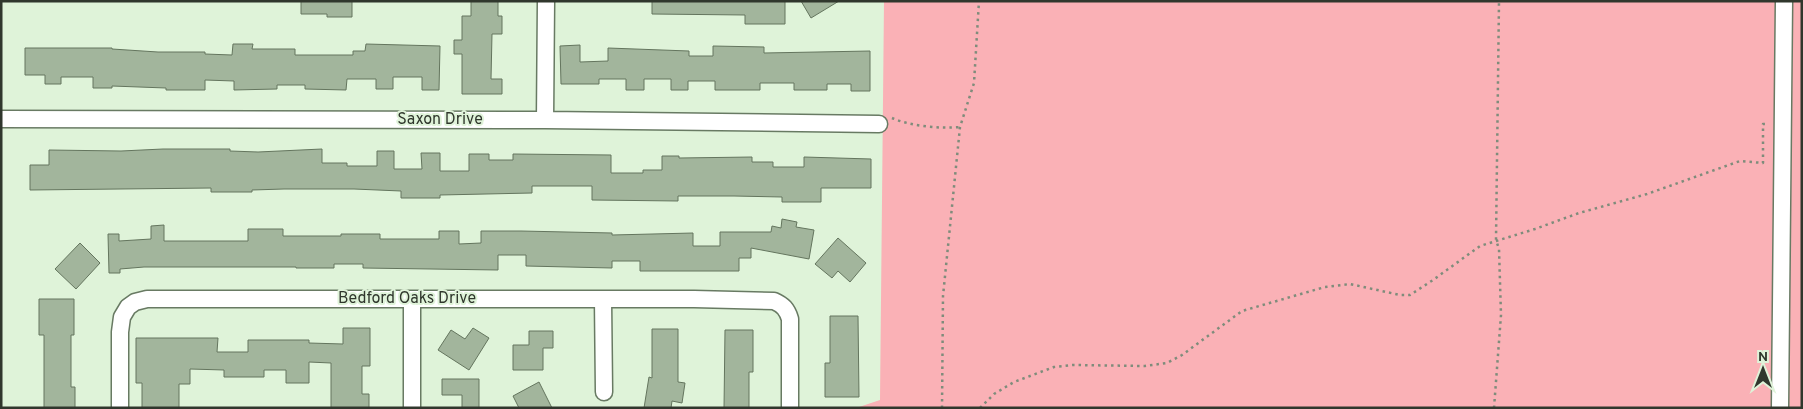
<svg xmlns="http://www.w3.org/2000/svg" width="1803" height="409" font-family="Overpass,sans-serif">
	<rect width="100%" height="100%" fill="#dff3d9"/>
	<path fill="#fab1b6" d="M884,1H1802V408H856L880,400Z"/>
	<path fill="#a2b59c" stroke="#64755e" d="M301,1H352V17H327V14H301Z
		M471,1H498V16H502V34H492L491,79H502V94H462V54H454V40H462V16H471Z
		M652,1H785V24H745V15L652,14Z
		M801,1H839L811,18Z
		M233,44H253L252,49H295V55H353V51H365L366,44L440,46L439,90H422V77H393V89H376V79H347L346,90L305,89V85H277V89L234,90V81L205,80V90H166V88L112,86V88H93V77H61V84H45V75H25V48H112V49L158,52H205V54L232,55Z
		M580,45V62L608,61V48L689,51V56H713V46L764,47V53L870,51V91H851V84H827V90H794V83H760V90H715V81H688V90H671V79H644V90H626V79H599V84H561L560,46Z
		M163,149H230V151L258,152L322,149V163H347V166H377V151H394V169H422L421,153H440V171H469V154H489V160H513V154L611,155V173H643V170H662V156H679V158L752,157V162H773V167H804V157L871,159V188H821V202H782V197L734,196H678V201L592,200V186H532V193L440,195V198H401V191L354,189H284L252,190V192H211V188L30,190V165H49V150L121,151Z
		M782,219L797,222L796,227L814,230L809,259L751,248V258H739V271H640V261H612V268L526,266V255H498V270L363,268V264H334V268H296V267H144L120,269V273H109L108,234H119V241L151,239V226L164,225V241H248V229H283V236H341V234H380V239H439V231H459V244L481,243V231H521L612,233V235L693,233V246H720V232H771L772,226L781,228Z
		M838,238L866,263L850,282L838,271L832,278L815,264Z
		M80,243L100,263L76,289L55,269Z
		M39,299H74V335H71V387H75V408H44V335H39Z
		M830,316H858L859,397H825V363H830Z
		M343,328H370V366H362V394H369V408H331V363L309,362V383H286V370H264V377H224V370L190,369V384H179V408H142V383H136V338H218L217,352H248V340H309V343L343,344Z
		M473,328L489,338L469,370L438,350L451,330L465,339Z
		M652,329H678V382L685,383L682,403L672,401L671,408H644L649,377L652,378Z
		M725,330H753V372H749V408H724Z
		M529,331H553V348H543V370H513V345H529Z
		M442,379H479V408H462V395H442Z
		M539,382L552,408H519L513,396Z"/>
	<g fill="none" stroke-linecap="round" stroke-linejoin="round">
		<defs>
			<path id="minor" d="M1,119L545,120L879,124
				M545,120L546,1
				M412,299V408
				M603,299L604,392
				M120,408V332L122,317L128,307L135,302L147,299H694L774,301C783,305 787,309 790,319V408
				M1780,408L1784,1"/>
		</defs>
		<use href="#minor" stroke="#687a63" stroke-width="19"/>
		<path stroke="#7f8c7b" stroke-width="2.5" stroke-dasharray="2.5 4" stroke-linecap="butt" d="M892,118C910,126 940,129 960,127
			M942,408L943,296L960,127L974,83L979,1
			M980,408L994,394L1014,382L1054,367L1073,365L1145,366L1167,363L1182,355L1242,311L1325,287L1350,284L1400,295H1410L1433,280L1480,246L1535,229L1579,213L1647,194L1740,161L1763,163V124H1767
			M1494,408L1501,315L1499,249L1496,240L1499,1"/>
		<use href="#minor" stroke="#fff" stroke-width="16"/>
	</g>
	<g text-anchor="middle" dominant-baseline="central" stroke-width="4" stroke-linejoin="round" paint-order="stroke">
		<g font-size="16" fill="#30372d" stroke="#dff3d9">
			<text x="440" y="120">Saxon Drive</text>
			<text x="407" y="299">Bedford Oaks Drive</text>
		</g>
	</g>
	<rect width="1803" height="409" fill="none" stroke="#30372d" stroke-width="5"/>
	<g transform="translate(1763 369)" stroke="#dff3d9" stroke-width="4" paint-order="stroke">
	<path d="M0-4L9 19L0 12L-9 19Z" fill="#30372d"/>
	<text y="-8" font-size="14" font-weight="bold" text-anchor="middle" fill="#30372d">N</text>
	</g>
</svg>
